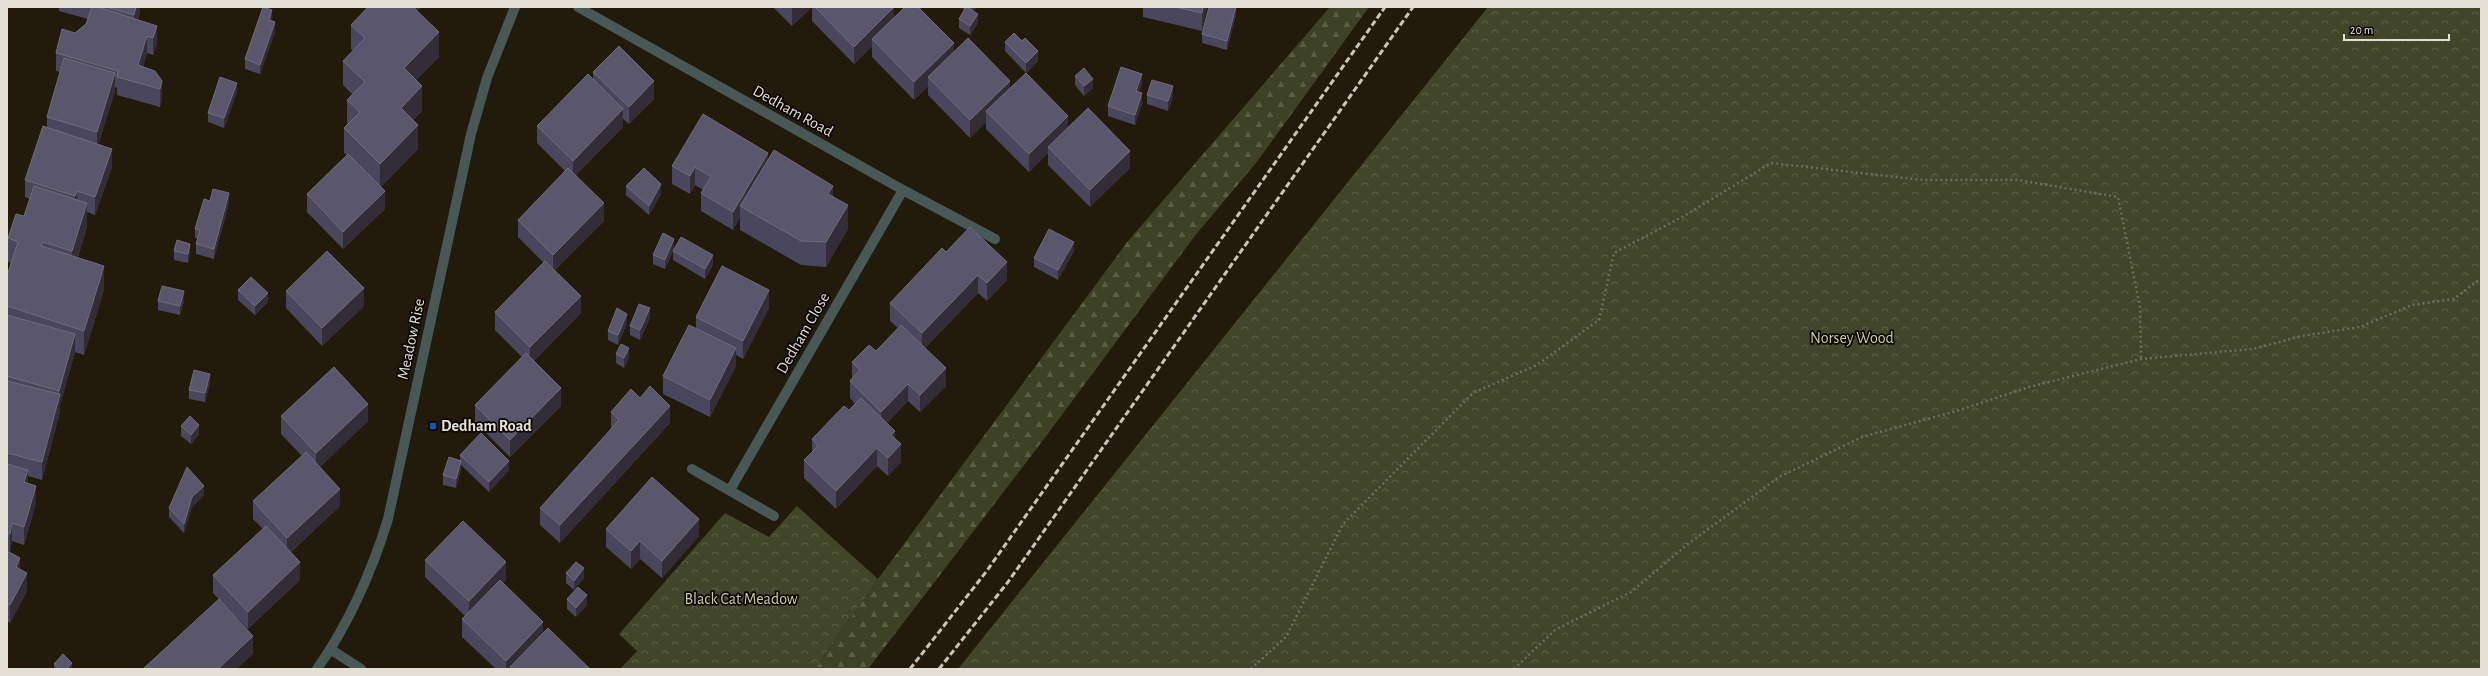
<svg xmlns="http://www.w3.org/2000/svg" width="2488" height="676" font-family="'Alegreya Sans',sans-serif">
	<defs>
		<pattern id="forest-firs" width="22" height="20" patternUnits="userSpaceOnUse"><rect width="22" height="20" fill="#3e4225"/><path d="M5 1l3.5 6h-7zM16 11l3.5 6h-7z" fill="#5a5d44"/></pattern>
		<pattern id="park-crowns" width="20" height="18" patternUnits="userSpaceOnUse"><rect width="20" height="18" fill="#414529"/><path d="M2 6a3 3 0 1 1 6 0M12 15a3 3 0 1 1 6 0" fill="none" stroke="#5c6047"/></pattern>
	</defs>
	<rect width="100%" height="100%" fill="#221a0a"/>
	<path fill="url(#forest-firs)" d="M1330,7H1369L1256,163L1194,237L1041,443L868,669H815L878,579L1128,241Z"/>
	<path fill="url(#park-crowns)" d="M1488,7H2481V669H958Z
		M797,506L878,579L815,669H620L637,651L619,634L725,513L769,537Z"/>
	<g fill="none" stroke-linecap="round" stroke-linejoin="round">
		<path stroke="#726b5e" stroke-width="2.5" stroke-dasharray="2 3" stroke-linecap="butt" d="M1251,669L1286,637L1343,524L1473,393L1537,365L1599,320L1614,253L1684,216L1771,163L1923,180H2018L2118,197L2140,307L2141,359
			M1514,669L1555,630L1631,592L1688,544L1779,477L1862,437L1960,410L2029,387L2141,359L2253,349L2302,336L2360,327L2412,305L2454,299L2481,278"/>
		<path stroke="#475857" stroke-width="10" d="M578,7L903,190L995,239
			M692,469L774,516
			M730,490L903,190
			M330,649L361,669
			M317,669C350,622 371,574 388,519L471,134L487,78L515,7"/>
		<path stroke="#cac4b9" stroke-width="3" stroke-dasharray="6 3" stroke-linecap="butt" d="M910,669L986,572L1385,7
			M939,669L1008,582L1413,7"/>
	</g>
	<path fill="#49465e" d="M59,7H140V12L138,20L157,26V44L153,55L147,53L143,67L162,81V99L160,107L117,95V88L115,87V91L98,145L112,167L95,215L87,212V227L78,257L104,290L84,355L75,352L60,405V412L42,480L28,476V483L36,503L24,545L12,541L10,552L7,551V276L11,263L8,262V238L24,216L30,199L25,197V180L47,128V117L60,72L56,71V53L75,33L86,24L88,19L59,11Z
		M368,7H421L417,11L439,57L416,80L422,111L413,120L418,149L381,187L385,209L343,249L307,212V194L347,155L344,153V128L348,125L347,124V100L352,94L343,85V61L353,51L351,49V25Z
		M773,7H893L894,19L922,7V8L920,9L954,52L1010,88L1130,168L1090,207L1048,165V153L1029,172L986,129V122L970,138L928,95V86L914,100L872,57V46L854,64L812,21V7L792,26Z
		M960,7H976L974,12L978,23L970,35L959,28V19L965,10Z
		M1143,7H1207L1202,31L1143,17Z
		M1236,7V15L1227,50L1202,43V34Z
		M272,20V21L275,32L260,74L245,69V59Z
		M1005,42L1038,61L1026,73L1005,51Z
		M593,72L654,99L629,124L623,119V127L576,175L604,221L555,270L581,313L534,361L561,406L510,457L475,422V405L522,357L495,330V312L544,263L518,237V220L565,171L537,143V126L593,80Z
		M1075,76L1093,88L1084,96L1075,85Z
		M1142,84L1139,92L1142,103L1135,125L1108,116V106Z
		M237,92L224,128L208,122V113Z
		M1147,95L1173,96L1168,111L1147,104Z
		M768,159L833,197L848,229L826,267L801,265L740,230V217L733,230L701,211V193L703,190L695,185L690,194L672,184V166Z
		M626,186L661,194L649,215L626,195Z
		M210,201L229,203L214,259L196,254V244L198,239L195,238V229Z
		M674,248L713,265L705,279L673,260V251L665,269L653,264V255Z
		M174,251L190,253L188,263L174,260Z
		M1074,251L1058,280L1034,267V258Z
		M946,252L1007,280L987,301L978,293L925,348L946,386L920,412L908,401L887,423L895,439L901,462L888,476L877,466L836,509L804,478V460L812,452V439L849,410L855,404L850,398V381L852,378V362L876,351L898,328L890,321V303Z
		M238,290L268,302L255,315L238,300Z
		M286,291L364,306L322,346L286,308Z
		M158,301H184L180,315L158,310Z
		M769,308L743,359L736,355V366L710,417L663,394V376L696,329V317Z
		M650,318L640,340L630,335V326Z
		M627,323L618,345L608,340V331Z
		M616,354L629,358L624,368L616,363Z
		M210,383L205,402L189,399V390Z
		M640,398L670,423L560,543L540,525V508L611,430V412Z
		M281,416L368,421L320,467L340,506L291,552L300,580L248,629L213,593V575L263,529L253,519V501L302,456L281,434Z
		M181,426L199,434L191,444L181,436Z
		M460,455L509,470L489,492L461,465V470L456,488L443,485V475L460,461Z
		M204,495L192,507L184,533L169,517V508Z
		M606,529L699,536L662,578L640,559L631,569L606,547Z
		M7,551L20,570L27,591L10,623L7,621Z
		M425,560L506,580L503,583L543,633L590,669H496L462,637V619L465,616L425,577Z
		M566,573L584,578L574,590L566,583Z
		M567,599L587,605L576,617L567,609Z
		M54,664L72,669H54Z"/>
	<path fill="#322d37" d="M136,7H140V12L134,33V15Z
		M414,7H421L414,14Z
		M794,7H812L792,26V9Z
		M894,7V25L872,39V46L854,64V47Z
		M973,7H976L973,14Z
		M1203,7H1207L1202,31V13Z
		M1236,7V15L1227,50V41Z
		M272,10V20L269,30V20Z
		M978,14V23L970,35V26Z
		M275,22V32L260,74V65Z
		M157,26V44L153,55V38Z
		M439,32V57L404,92V68Z
		M147,36V53L138,83V65Z
		M954,43V61L928,77V86L914,100V82Z
		M1038,51V61L1026,73V63Z
		M115,73V91L97,150V132Z
		M1142,74V84L1136,101V91Z
		M1093,79V88L1084,96V86Z
		M162,81V99L160,107V89Z
		M654,81V99L629,124V107Z
		M1010,81V99L986,111V122L970,138V120Z
		M237,83V92L224,128V118Z
		M422,86V111L401,132V108Z
		M1173,86V96L1168,111V101Z
		M1142,93V103L1135,125V115Z
		M623,109V127L573,178V161Z
		M1068,116V133L1048,147V153L1029,172V154Z
		M418,125V149L380,188V164Z
		M112,149V167L95,215V197Z
		M1130,151V168L1090,207V190Z
		M768,153V171L740,206V217L733,230V212Z
		M695,167V185L690,194V176Z
		M661,184V194L649,215V206Z
		M833,186V210L828,194Z
		M77,191V208L75,214V196Z
		M385,191V209L343,249V232Z
		M229,193V203L214,259V249Z
		M87,203V227L72,275V251Z
		M604,203V221L553,272V255Z
		M848,205V229L826,267V242Z
		M674,239V248L665,269V260Z
		M1074,242V251L1058,280V270Z
		M190,244V253L188,263V254Z
		M713,255V265L705,279V269Z
		M1007,262V280L987,301V283Z
		M104,266V290L84,355V331Z
		M978,275V293L922,351V333Z
		M364,288V306L322,346V328Z
		M769,290V308L743,359V341Z
		M184,291V301L180,315V306Z
		M268,293V302L255,315V306Z
		M581,296V313L530,365V347Z
		M650,308V318L640,340V330Z
		M627,314V323L618,345V335Z
		M75,334V352L60,405V412L42,480V462L59,398V391Z
		M629,348V358L624,368V358Z
		M736,348V366L710,417V400Z
		M946,368V386L920,412V395Z
		M210,374V383L205,402V393Z
		M908,384V401L881,429V412Z
		M561,388V406L510,457V440Z
		M368,404V421L316,471V453Z
		M670,406V423L560,543V525Z
		M199,425V434L191,444V435Z
		M895,431V448L891,435Z
		M901,444V462L888,476V458Z
		M877,448V466L836,509V491Z
		M461,461V470L456,488V479Z
		M509,461V470L489,492V482Z
		M28,470V487L24,482Z
		M36,486V503L24,545V527Z
		M204,486V495L192,507L184,533V524L192,497Z
		M340,489V506L287,555V538Z
		M699,519V536L662,578V561Z
		M12,523V541L10,552V534Z
		M640,541V559L631,569V551Z
		M20,558V576L16,567Z
		M300,562V580L248,629V612Z
		M506,562V580L469,619V601Z
		M584,568V578L574,590V581Z
		M27,573V591L10,623V605Z
		M587,595V605L576,617V608Z
		M543,622V640L510,667V669H506V661Z
		M253,636V654L237,669H218Z
		M72,663V669H67Z"/>
	<path fill="#5a566b" stroke="#6f6c7c" d="M92,7H98L157,26L153,38L147,36L138,65L155,71L162,81L160,89L117,77L118,71L56,53L62,29L75,33L86,24Z
		M106,7H136L134,15Z
		M263,7L272,10L269,20L275,22L260,65L245,59Z
		M368,7H413L439,32L404,68L422,86L401,108L418,125L380,164L344,128L360,112L347,100L365,82L343,61L365,38L351,25Z
		M815,7H894L854,47Z
		M905,7H918L954,43L914,82L872,39Z
		M966,7L978,14L970,26L959,19Z
		M1175,7H1203L1202,13Z
		M1209,7H1236L1227,41L1202,34Z
		M1014,33L1022,41L1025,38L1038,51L1026,63L1005,42Z
		M968,38L1010,81L970,120L928,77Z
		M619,46L654,81L629,107L593,72Z
		M64,58L115,73L97,132L47,117Z
		M1121,67L1142,74L1136,91L1142,93L1135,115L1108,106Z
		M1084,68L1093,79L1084,86L1075,76Z
		M1026,73L1068,116L1029,154L986,111Z
		M588,74L623,109L573,161L537,126Z
		M220,77L237,83L224,118L208,113Z
		M1152,80L1173,86L1168,101L1147,95Z
		M1088,108L1130,151L1090,190L1048,147Z
		M703,114L768,153L733,212L701,193L711,177L695,167L690,176L672,166Z
		M43,126L112,149L95,197L77,191L75,196L25,180Z
		M774,150L833,186L828,194L848,205L826,242L801,241L740,206Z
		M348,154L385,191L343,232L307,194Z
		M568,168L604,203L553,255L518,220Z
		M644,168L661,184L649,206L626,186Z
		M34,186L87,203L72,251L43,242L41,246L104,266L84,331L7,306V276L18,242L8,238L16,214L24,216Z
		M213,189L229,193L214,249L196,244L200,230L195,229L204,199L210,201Z
		M970,227L1007,262L987,283L978,275L922,333L890,303L942,248L946,252Z
		M1049,229L1074,242L1058,270L1034,258Z
		M663,233L674,239L665,260L653,255Z
		M681,237L713,255L705,269L673,251Z
		M177,240L190,244L188,254L174,251Z
		M327,251L364,288L322,328L286,291Z
		M545,261L581,296L530,347L495,312Z
		M722,266L769,290L743,341L696,317Z
		M251,277L268,293L255,306L238,290Z
		M162,286L184,291L180,306L158,301Z
		M639,304L650,308L640,330L630,326Z
		M617,308L627,314L618,335L608,331Z
		M7,315L75,334L59,391L7,376Z
		M689,325L736,348L710,400L663,376Z
		M901,325L946,368L920,395L908,384L881,412L850,381L860,370L852,362L869,345L876,351Z
		M621,344L629,348L624,358L616,354Z
		M526,353L561,388L510,440L475,405Z
		M334,367L368,404L316,453L281,416Z
		M194,370L210,374L205,393L189,390Z
		M7,381L60,394L42,462L7,453Z
		M650,386L670,406L560,525L540,508L619,420L611,412L631,389L640,398Z
		M861,398L895,431L891,435L901,444L888,458L877,448L836,491L804,460L818,446L812,439L844,406L849,410Z
		M190,416L199,425L191,435L181,426Z
		M481,433L509,461L489,482L460,455Z
		M306,452L340,489L287,538L253,501Z
		M449,457L461,461L456,479L443,475Z
		M7,464L28,470L24,482L36,486L24,527L12,523L10,534L7,533Z
		M187,467L204,486L192,497L184,524L169,508Z
		M652,477L699,519L662,561L640,541L631,551L606,529Z
		M463,521L506,562L469,601L425,560Z
		M266,526L300,562L248,612L213,575Z
		M7,551L20,558L16,567L27,573L10,605L7,603Z
		M576,562L584,568L574,581L566,573Z
		M500,580L543,622L506,661L462,619Z
		M578,587L587,595L576,608L567,599Z
		M219,599L253,636L218,669H143Z
		M548,628L590,669H512L510,667Z
		M63,654L72,663L67,669H59L54,664Z"/>
	<rect fill="#1a4fb4" stroke="#090602" stroke-width="1.5" x="429" y="422" width="8" height="8" rx="2"/>
	<g text-anchor="middle" dominant-baseline="central" stroke-width="3.5" stroke-linejoin="round" paint-order="stroke">
		<g font-size="16" fill="#e5e0d6" stroke="#090602">
			<text transform="translate(793 111) rotate(29)">Dedham Road</text>
			<text transform="translate(803 333) rotate(-60)">Dedham Close</text>
			<text transform="translate(411 339) rotate(-78)">Meadow Rise</text>
		</g>
		<g font-size="16" fill="#c8d198" stroke="#090602">
			<text x="1852" y="338">Norsey Wood</text>
			<text x="741" y="599">Black Cat Meadow</text>
		</g>
		<g font-size="16" font-weight="bold" fill="#e5e0d6" stroke="#090602" text-anchor="start">
			<text x="441" y="426">Dedham Road</text>
		</g>
	</g>
	<rect width="2488" height="676" fill="none" stroke="#e5e0d6" stroke-width="16"/>
	<path d="M2344 34v6h105v-6" fill="none" stroke="#e5e0d6" stroke-width="2"/>
	<text x="2350" y="34" font-size="12" fill="#e5e0d6" stroke="#090602" stroke-width="3" paint-order="stroke">20 m</text>
</svg>
